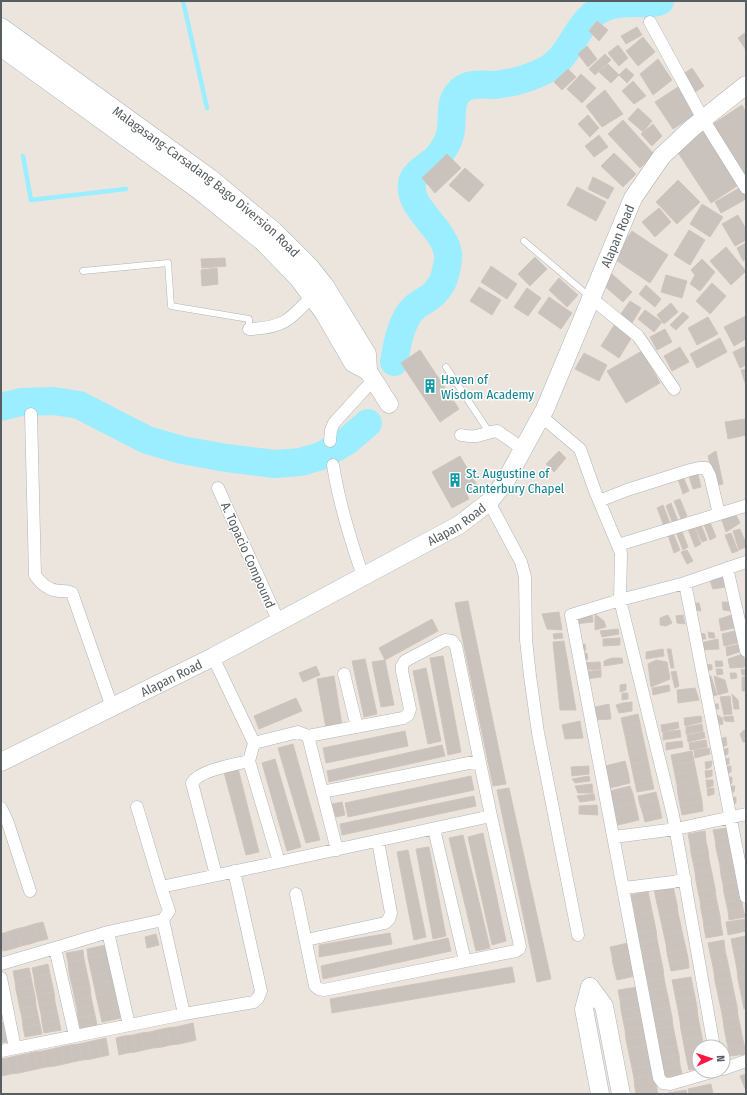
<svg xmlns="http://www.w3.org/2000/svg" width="747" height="1095" font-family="'Fira Sans Condensed',sans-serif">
	<rect width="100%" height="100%" fill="#ece5de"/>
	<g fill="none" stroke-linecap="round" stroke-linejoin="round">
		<path stroke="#9beeff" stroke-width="4.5" d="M183,1L207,108
			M23,156L31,200L126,189"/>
		<path stroke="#9beeff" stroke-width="28" d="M394,362C397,345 401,319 415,307C419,303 426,300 430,297C435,294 443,283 444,278C446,271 449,260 448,254C444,227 408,209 412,183C414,171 433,164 439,155C445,148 451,137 451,128C453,114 449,101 460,91C469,82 484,85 495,85C501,84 507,83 513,82C522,80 533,76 542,72C574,58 574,19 606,7C615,3 627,3 636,3C645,3 652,5 660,1
			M1,407L21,402L54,401L79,405L147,440L182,450L226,458L275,464L301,462L321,456L347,441L368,423"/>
	</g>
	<path fill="#c9c2bd" stroke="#d1c5bc" d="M597,21L608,30L599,41L589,31Z
		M637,27L642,35L626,44L621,36Z
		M746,32V50L738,38Z
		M643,37L655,52L638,66L626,51Z
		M618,45L628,58L619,66L608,53Z
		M587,46L597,59L588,67L578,54Z
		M605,54L611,60L595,75L589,69Z
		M658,59L672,80L653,95L640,74Z
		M608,64L619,75L611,83L599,72Z
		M626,68L634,75L627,83L619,75Z
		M692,68L704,86L694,93L682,75Z
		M568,69L576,77L562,90L554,82Z
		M581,74L596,88L582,103L567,89Z
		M633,81L646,96L634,104L622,91Z
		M678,87L696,114L673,129L655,102Z
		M605,90L623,114L602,127L586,106Z
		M742,105L746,112V176L713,124Z
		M638,108L652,121L643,132L628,119Z
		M588,115L599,128L590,137L578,124Z
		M623,120L654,154L640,168L608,134Z
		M653,124L662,136L652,146L641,134Z
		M705,129L740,184L711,203L675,148Z
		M599,135L608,147L594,157L585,146Z
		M614,153L636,174L623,187L601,166Z
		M447,154L461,168L435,193L422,178Z
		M465,168L484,185L469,202L449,185Z
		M593,177L614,188L608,199L588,189Z
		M678,180L700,202L677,224L656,202Z
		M577,187L606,202L596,221L567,205Z
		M741,187L746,195V199L721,213L715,202Z
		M702,204L723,217L710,237L690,224Z
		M659,208L671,222L655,237L642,222Z
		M738,215L746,229V240L735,246L722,224Z
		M689,230L705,240L690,265L674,255Z
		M632,231L668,255L650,283L613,258Z
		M746,243V259L743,261L737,248Z
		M726,247L746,271L731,285L710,261Z
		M535,257L547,269L530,286L518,274Z
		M225,258L226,266L202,268L201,259Z
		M702,259L715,272L700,291L690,284L695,275L691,270Z
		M491,266L517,284L507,299L481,282Z
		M217,268L218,284L202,286L201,270Z
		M612,274L632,292L623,302L602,284Z
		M666,275L687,281L682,298L661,292Z
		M559,278L578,295L567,307L549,290Z
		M712,283L726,296L710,314L696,301Z
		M646,285L661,299L655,307L639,294Z
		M479,287L501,300L492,315L470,301Z
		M527,288L541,298L528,316L514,307Z
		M549,297L572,313L561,329L538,313Z
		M630,301L641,308L632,323L620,315Z
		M671,303L678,312L664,324L657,315Z
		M645,310L662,322L654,332L638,319Z
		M683,312L689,317L676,330L670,325Z
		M746,316V339L734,346L724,327Z
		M708,317L718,334L697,345L688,328Z
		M615,324L633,335L619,358L601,346Z
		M665,329L672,342L657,350L650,337Z
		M720,338L727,352L697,368L690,354Z
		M746,346V365L740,368L733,352Z
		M680,347L689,362L672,371L664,356Z
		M420,350L459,409L440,422L401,363Z
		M642,351L660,383L626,403L607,371Z
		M584,353L607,365L599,381L575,369Z
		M746,369V386L741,370Z
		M745,419L746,435L728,439L725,422Z
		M559,451L566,458L554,472L546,464Z
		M716,451L723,484L715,486L708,456Z
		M460,456L478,487L466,493L469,499L452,508L432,472Z
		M697,470L701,487L693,489L688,473Z
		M682,474L689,491L683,494L677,476Z
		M680,499L687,516L681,519L674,501Z
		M671,503L678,521L673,524L666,506Z
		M663,505L670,523L664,526L657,508Z
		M735,513L740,523L726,532L721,518Z
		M709,520L716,537L710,540L703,522Z
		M700,522L707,540L702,542L694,524Z
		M694,526L701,544L695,547L688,529Z
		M681,529L688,547L683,550L676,532Z
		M740,529L746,543V547L739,550L733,531Z
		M673,533L680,550L674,553L668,535Z
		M731,533L738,551L732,553L725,535Z
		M687,550L693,561L687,564L681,552Z
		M724,576L726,587L713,589L710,581Z
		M468,601L506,784L493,786L455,603Z
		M722,602H729L730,611L723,610Z
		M694,603H699L701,611L694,610Z
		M559,612L562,630L547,629L542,614Z
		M592,612L593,622L575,624L572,616Z
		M595,614L604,621L606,627L595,630Z
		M735,614L738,627L721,631L719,619Z
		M668,615L672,623L666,626L660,625V618Z
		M683,615L685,624L677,623L676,616Z
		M432,619L438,631L385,660L379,648Z
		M618,629L619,634L602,637L600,631Z
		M738,630L741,642L724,646L722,634Z
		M708,632L714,633L715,638H709Z
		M562,633L563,638L554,639L553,634Z
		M699,633L705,634L706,639H699Z
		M620,638V645L603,646V639Z
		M718,639L719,649L701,650L700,643Z
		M564,641L576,710H560L553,642Z
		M585,644L586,650L581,651L579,645Z
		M741,644L742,651L727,656L726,647Z
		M663,649L664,656L646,659V652Z
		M667,649H671L674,668H671Z
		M581,653H587L588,659L582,661Z
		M743,654L746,667L730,668L728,659Z
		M443,656L461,752L448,755L430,658Z
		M612,658H622L623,663L604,666V661Z
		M365,659L377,714L364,717L352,661Z
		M385,660L394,705L381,707L372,662Z
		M656,660L667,662L670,679L651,687L648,664Z
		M715,661H722L723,666L716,667Z
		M600,662L601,669L583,670L581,663Z
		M705,664L712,665V670H706Z
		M316,666L320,675L303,682L299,673Z
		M426,668L441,741L428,744L413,671Z
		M716,669H722L723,674L717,675Z
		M741,669L746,670V675H742Z
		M601,670V677L586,679L583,672Z
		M676,671L679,686L675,688L671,672Z
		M730,673H736L737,678L731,679Z
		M334,676L342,725L326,728L317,679Z
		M711,676L717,695L708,697L706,677Z
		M714,676L725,680L728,692L718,695Z
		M742,677H746V691H742Z
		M626,684V690L620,692V685Z
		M669,685L670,691L653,695L652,688Z
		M695,688L699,700L678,703L677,690Z
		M622,693H628V699L622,700Z
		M732,694L738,700L739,709H734Z
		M730,696L732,714L724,715L720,697Z
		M296,698L302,711L259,729L254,716Z
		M632,702V711L619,713L616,705L623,703Z
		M609,704L611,719L593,720L591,708Z
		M712,704H718L719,709H713Z
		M713,712L722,718L723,724L716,725Z
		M638,714L640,723L623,727L621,718Z
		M701,716L702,722L685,726L684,718Z
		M733,716L734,722L725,721L723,717Z
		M580,721L583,738L565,739L562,725Z
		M678,722L679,728L662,732L661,725Z
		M640,723L642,733L625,736L623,727Z
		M702,724L703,731L686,734V727Z
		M680,730L681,737L663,740V732Z
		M744,730L746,731V742H743L740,734Z
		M405,731L408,746L326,763L323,748Z
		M704,732L705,738L688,742L687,735Z
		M642,733L644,742L627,746L625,736Z
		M726,737L727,745L720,748L718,740Z
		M706,740L707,747L690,750L689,743Z
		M682,741L683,747L666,750V743Z
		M644,742L646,751L629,755L627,746Z
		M293,744L320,840L306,843L278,748Z
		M442,745L445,756L329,782L327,771Z
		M709,748L710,754L695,758L694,750Z
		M728,748V754L722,757L720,751Z
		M646,751L648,761L631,764L629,755Z
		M692,751L694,761L673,765L671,755Z
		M729,758V764L723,766V759Z
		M275,759L301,847L287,851L262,763Z
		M625,761L628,772L607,777L605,766Z
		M648,761L650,770L633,774L631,764Z
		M694,761L696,771L675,775L673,765Z
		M712,761L711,767L706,769L705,762Z
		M589,766V774L572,776L571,767Z
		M731,766V772L725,774V767Z
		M238,768L259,852L246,855L224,772Z
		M650,770L652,780L635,783L633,774Z
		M712,770V776L706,778L705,771Z
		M696,771L698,781L677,785L675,775Z
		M628,772L630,783L610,788L607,777Z
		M471,776L474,790L348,817L345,803Z
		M589,776L590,781L575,783L572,779Z
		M726,777H732V783L726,785Z
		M652,780L654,789L637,792L635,783Z
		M706,780H713V786L707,788Z
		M698,781L700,791L678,795L677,785Z
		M592,784L593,793H578L575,786Z
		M630,786L633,794L612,799L610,791Z
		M728,786H735L734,792L729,793Z
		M509,788L551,979L537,982L497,790Z
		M714,788V794L708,796L707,789Z
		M700,791L702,801L680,805L678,795Z
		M656,792L658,800L640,805L638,796Z
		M594,794L595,800L580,802L577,796Z
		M633,794L635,803L614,808L612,799Z
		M474,796L476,806L342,835L340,824Z
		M736,797V803L730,805V798Z
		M658,800L660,809L643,814L640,805Z
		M702,801L703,811L682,815L680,805Z
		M342,802L345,815L336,817L332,804Z
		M635,803L637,811L616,817L614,808Z
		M597,805L598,815L579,814V806Z
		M660,809L662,818L645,822L643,814Z
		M637,811L639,820L618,825L616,817Z
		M728,828L730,837L715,839L713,830Z
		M705,831L706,841L690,844L688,834Z
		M483,833L506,941L492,945L468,837Z
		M463,835L490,948L476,951L449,838Z
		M730,837L731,846L716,848L715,839Z
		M706,841L708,850L691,853L690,844Z
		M731,846L733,855L718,857L716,848Z
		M429,847L446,936L433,939L416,849Z
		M408,850L426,937L414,940L397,852Z
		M708,850L709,859L693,862L691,853Z
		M733,855L735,863L720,866L718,857Z
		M709,859L711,869L695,872L693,862Z
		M735,863L736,872L721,875L720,866Z
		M711,869L713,878L696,881L695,872Z
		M736,872L738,881L723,884L721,875Z
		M713,878L715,888L698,891L696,881Z
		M738,881L740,890L724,893L723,884Z
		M673,886L675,895L656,899L654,889Z
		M715,888L716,897L700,900L698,891Z
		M740,890L741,899L726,902L724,893Z
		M648,891L650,901L633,904L631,895Z
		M675,895L677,904L658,908L656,899Z
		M716,897L718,906L701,910L700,900Z
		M741,899L743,908L728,911L726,902Z
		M650,901L652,911L635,914L633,904Z
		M677,904L678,913L660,917L658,908Z
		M718,906L720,916L703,919L701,910Z
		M743,908L745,917L729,920L728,911Z
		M652,911L654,920L636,924L635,914Z
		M678,913L680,922L662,926L660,917Z
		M720,916L721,925L704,928L703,919Z
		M746,919V931L728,935L726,922Z
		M654,920L656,930L638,933L636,924Z
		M43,922L48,939L39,941L34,924Z
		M680,922L682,931L664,935L662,926Z
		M34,924L39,941L30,944L25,927Z
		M721,925L723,935L706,938L704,928Z
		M25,927L30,944L21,946L16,929Z
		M16,929L21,946L12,949L7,932Z
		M656,930L657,939L640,943L638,933Z
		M682,931L684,940L666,944L664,935Z
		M7,932L12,949L3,951L1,945V934Z
		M390,933L392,944L319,957V945Z
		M156,934L159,945L147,948L145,937Z
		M746,936V946L733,949L731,939Z
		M448,938L451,951L323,979L321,966Z
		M657,939L659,949L642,952L640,943Z
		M684,940L686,949L667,953L666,944Z
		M724,940L725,950L710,953L708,943Z
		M628,943L629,952L612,956L610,947Z
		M106,945L107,954L88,958L87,949Z
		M746,946V957L735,959L733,949Z
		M659,949L661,959L643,962L642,952Z
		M686,949L688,958L669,962L667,953Z
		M83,950L84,959L68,962L66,953Z
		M725,950L727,959L712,962L710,953Z
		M629,952L631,960L613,964L612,956Z
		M107,954L109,963L90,967L88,958Z
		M746,957V967L737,969L735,959Z
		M688,958L689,968L671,971L669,962Z
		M84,959L86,968L69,972L68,962Z
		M661,959L663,968L645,972L643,962Z
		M727,959L729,968L714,972L712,962Z
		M631,960L633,968L615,972L613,964Z
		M109,963L111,972L92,976L90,967Z
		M48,964L50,974L34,977L32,968Z
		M512,967L515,982L332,1013L330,999Z
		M746,967V977L738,979L737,969Z
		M29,968L31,977L15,981L13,971Z
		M86,968L88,978L71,981L69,972Z
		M633,968L635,976L617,980L615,972Z
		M663,968L664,978L647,981L645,972Z
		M729,968L731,978L715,981L714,972Z
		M111,972L113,981L94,985L92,976Z
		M50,974L52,983L35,986L34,977Z
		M31,977L33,987L16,990L15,981Z
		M691,977L693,987L674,990L672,980Z
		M746,977V988L740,989L738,979Z
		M88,978L90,987L73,990L71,981Z
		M664,978L666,988L649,991L647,981Z
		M731,978L733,987L717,990L715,981Z
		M113,981L115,991L96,995L94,985Z
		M52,983L54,992L37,995L35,986Z
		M33,987L35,996L18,999L16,990Z
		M90,987L91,997L75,1000L73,990Z
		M638,987L640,996L620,1000L618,990Z
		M693,987L695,997L676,1000L674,990Z
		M733,987L735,997L719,1000L717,990Z
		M666,988L668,997L651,1001L649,991Z
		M746,988V998L742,999L740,989Z
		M115,991L117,1000L98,1004L96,995Z
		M54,992L55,1002L39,1005L37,995Z
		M35,996L36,1006L20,1009L18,999Z
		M640,996L642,1006L621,1010L620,1000Z
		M91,997L93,1006L77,1009L75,1000Z
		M668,997L670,1007L652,1010L651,1001Z
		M695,997L697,1007L678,1010L676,1000Z
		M735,997L737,1006L721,1009L719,1000Z
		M746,998V1008L744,1009L742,999Z
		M117,1000L119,1009L100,1013L98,1004Z
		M55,1002L57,1011L41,1014L39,1005Z
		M36,1006L38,1015L22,1018L20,1009Z
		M93,1006L95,1015L78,1018L77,1009Z
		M642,1006L644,1016L623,1020L621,1010Z
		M737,1006L738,1016L723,1019L721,1009Z
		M670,1007L672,1017L654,1020L652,1010Z
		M697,1007L698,1017L680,1021L678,1010Z
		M119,1009L121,1018L102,1022L100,1013Z
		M57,1011L59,1020L42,1023L41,1014Z
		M38,1015L40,1024L23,1027L22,1018Z
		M95,1015L97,1025L80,1028L78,1018Z
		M644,1016L646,1026L625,1030L623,1020Z
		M738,1016L740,1025L724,1028L723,1019Z
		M672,1017L673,1026L656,1029L654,1020Z
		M698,1017L700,1027L681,1030L680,1021Z
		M59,1020L61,1030L44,1033L42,1023Z
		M3,1022L5,1032L1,1033V1023Z
		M193,1023L196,1040L188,1042L184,1025Z
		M40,1024L42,1034L25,1037L23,1027Z
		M184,1025L188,1042L179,1044L176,1027Z
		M740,1025L742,1035L726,1038L724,1028Z
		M646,1026L647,1035L626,1039L625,1030Z
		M673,1026L675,1036L658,1039L656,1029Z
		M176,1027L179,1044L170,1045L167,1028Z
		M700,1027L702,1037L683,1040L681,1030Z
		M167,1028L170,1045L162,1047L158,1030Z
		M158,1030L162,1047L153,1048L150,1032Z
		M5,1032L7,1042L1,1043V1033Z
		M150,1032L153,1048L144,1050L141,1033Z
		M141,1033L144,1050L136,1052L133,1035Z
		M133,1035L136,1052L127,1053L124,1036Z
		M647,1035L649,1045L628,1049L626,1039Z
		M742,1035L744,1044L728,1047L726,1038Z
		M124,1036L127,1053L119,1055L116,1038Z
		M675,1036L677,1046L659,1049L658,1039Z
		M702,1037L703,1047L685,1051L683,1040Z
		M106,1038L109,1055L100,1057L97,1040Z
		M97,1040L100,1057L91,1059L88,1042Z
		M88,1042L91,1059L82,1060L79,1044Z
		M79,1044L82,1060L73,1062L70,1045Z
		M744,1044L746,1054L730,1056L728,1047Z
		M70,1045L73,1062L64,1064L61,1047Z
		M649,1045L651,1055L630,1059L628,1049Z
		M677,1046L679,1055L661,1058L659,1049Z
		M61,1047L64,1064L55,1066L52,1049Z
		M699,1048V1058L687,1061L685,1051Z
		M52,1049L55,1066L46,1067L43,1051Z
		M43,1051L46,1067L37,1069L34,1052Z
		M34,1052L37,1069L28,1071L25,1054Z
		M25,1054L28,1071L19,1073L16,1056Z
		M651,1055L653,1065L632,1068L630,1059Z
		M679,1055L680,1065L663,1068L661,1058Z
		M16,1056L19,1073L10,1074L7,1058Z
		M7,1058L10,1074L2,1076L1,1059Z
		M699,1058V1069L689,1070L687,1061Z
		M653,1065L654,1075L634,1078L632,1068Z
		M680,1065L682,1074L665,1078L663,1068Z
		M746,1074V1091L740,1076Z
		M654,1075L656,1084L635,1088L634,1078Z
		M656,1084L658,1094H636L635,1088Z
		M711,1084L713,1094H689L688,1089Z
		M686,1090L687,1094H668V1093Z"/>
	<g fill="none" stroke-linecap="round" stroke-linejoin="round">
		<defs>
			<path id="lane" d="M524,241L590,297
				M83,271L168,263L171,306L249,319V329
				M446,367L489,432"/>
			<path id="street" d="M650,22L703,119L746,188
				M591,298L638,336L674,389
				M249,329C283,328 290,320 312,296
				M31,414L35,575C41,584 48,590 59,591C64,591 67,590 72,593L112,707
				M541,416L580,449L595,491L621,553L620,600L673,815L714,1047
				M461,435C480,439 481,433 497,431L523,449
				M330,441L331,430L334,423L373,380
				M333,465C339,503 350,539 363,576
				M218,488L279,622
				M599,501L627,490L690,470L699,468H706L710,476L719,514
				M489,502L521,562L525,577L526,640L530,676L538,733L578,935
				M618,545L745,506
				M727,568L746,651
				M685,583L746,897
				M213,657L254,743L249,761L279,862L491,816
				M344,674L357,727
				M308,736L337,850
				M254,743L298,732L308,736L403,718L408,715L410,709L402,671V666L405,661L445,640L452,641L456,646L491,816L520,946L519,949L516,951L324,990L319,989L315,986L296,894
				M322,792L479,761
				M137,807L161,887
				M1,808L8,823L30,891
				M434,829L465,961
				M614,837L676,829L746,814
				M216,875L192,783C200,770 233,765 249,761
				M624,888L673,882L685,879
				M306,940L385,923L389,919L391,913L378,841
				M1,964L55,948
				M1,978L15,1048
				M184,1014L163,920L169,911L161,887L279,862
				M129,1025L108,932L163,920
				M75,1036L55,948L108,932
				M1,1051L184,1014L254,1002L258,998L261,991L234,871
				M723,1069L746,1061
				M715,1071L670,1084L663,1083L659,1078L571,615L620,600L685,583L746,562"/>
			<g id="secondary">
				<path id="s1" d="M1,27L210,178L274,231L310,267L325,286L367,354L368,371"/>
				<path d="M1,47L200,191L263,242L298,278L324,313L353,363L368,371L389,404"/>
				<path id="s2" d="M1,762L213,657L459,525L489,502L505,482L545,409L633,198L662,156L692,128L746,85"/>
				<path d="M590,987L604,1006L621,1094"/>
				<path d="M590,987L584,1009L600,1094"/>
			</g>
		</defs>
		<use href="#lane" stroke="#afb4b8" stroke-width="7"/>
		<use href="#street" stroke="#afb4b8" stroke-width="13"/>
		<use href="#secondary" stroke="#aeb5b8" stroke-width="19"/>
		<use href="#lane" stroke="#fff" stroke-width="6"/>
		<use href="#street" stroke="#fff" stroke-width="12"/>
		<use href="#secondary" stroke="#fff" stroke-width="18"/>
	</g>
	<defs>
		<symbol id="building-bare" viewBox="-9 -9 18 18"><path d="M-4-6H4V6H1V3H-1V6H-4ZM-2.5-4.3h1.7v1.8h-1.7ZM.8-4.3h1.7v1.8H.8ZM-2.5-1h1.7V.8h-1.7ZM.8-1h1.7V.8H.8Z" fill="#0f9aa8" stroke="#fff" stroke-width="2.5" paint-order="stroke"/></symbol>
	</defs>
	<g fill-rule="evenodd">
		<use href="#building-bare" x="420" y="376" width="20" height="20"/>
		<use href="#building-bare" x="445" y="470" width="20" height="20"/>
	</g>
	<g text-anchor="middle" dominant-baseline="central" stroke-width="3" stroke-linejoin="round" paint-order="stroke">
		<g font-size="13" fill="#575e61" stroke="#fff">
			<text stroke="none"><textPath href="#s1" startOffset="257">Malagasang-Carsadang Bago Diversion Road</textPath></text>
			<text stroke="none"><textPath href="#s2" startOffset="850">Alapan Road</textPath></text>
			<text stroke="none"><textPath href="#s2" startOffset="514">Alapan Road</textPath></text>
			<text transform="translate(248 555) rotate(66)">A. Topacio Compound</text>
			<text stroke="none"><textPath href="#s2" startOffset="190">Alapan Road</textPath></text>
		</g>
		<g font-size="13" fill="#0d838f" stroke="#fff" text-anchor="start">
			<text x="441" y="379">Haven of<tspan x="441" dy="15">Wisdom Academy</tspan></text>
			<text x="466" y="473">St. Augustine of<tspan x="466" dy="15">Canterbury Chapel</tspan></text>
		</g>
	</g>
	<rect width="747" height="1095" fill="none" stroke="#575e61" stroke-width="4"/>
	<g transform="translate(711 1059) rotate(87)"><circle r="19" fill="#ffffff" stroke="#bcbfc0"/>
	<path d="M0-3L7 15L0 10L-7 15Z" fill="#f81842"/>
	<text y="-6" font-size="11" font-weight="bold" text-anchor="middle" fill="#575e61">N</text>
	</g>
</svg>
